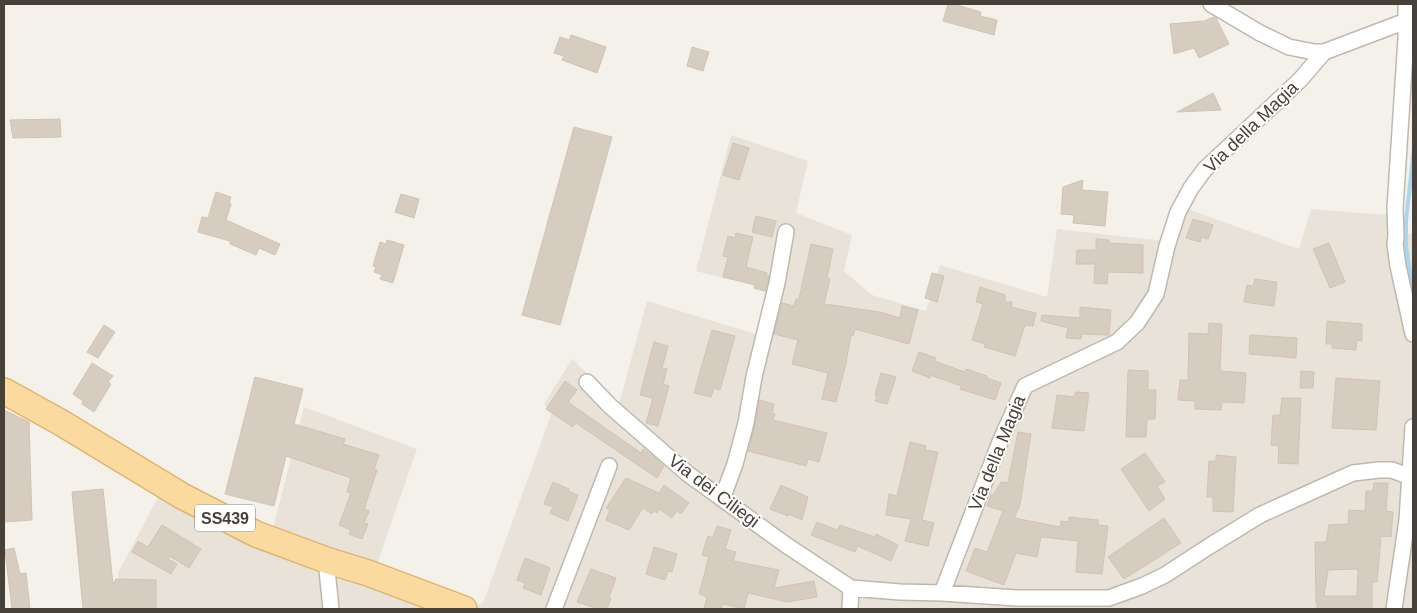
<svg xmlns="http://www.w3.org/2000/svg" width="1417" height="613" font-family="Arial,sans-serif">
	<rect width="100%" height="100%" fill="#f4f1eb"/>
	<path fill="#e8e2d9" d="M731,135L808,161L796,213L852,235L844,271L872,295L926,311L940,265L1047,297L1057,229L1164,241L1176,205L1299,249L1311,209L1388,215L1396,234H1413V609H122L118,573L159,495L268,548L304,407L417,449L377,564L475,606L483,603L552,412L544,404L572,359L619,404L647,301L759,335L768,292L753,289L756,272H734L731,280L696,271Z"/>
	<path fill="#aad7ee" d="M1413,60V178L1408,220V245L1413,280V300L1403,244L1404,221L1412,148Z"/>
	<path fill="#d6ccc0" stroke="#d0c3b4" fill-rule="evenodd" d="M948,4H953L981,12L980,16L997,20L994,35L943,21Z
		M1214,17L1216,18L1229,44L1199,58L1194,48L1174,54L1170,24L1204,21Z
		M571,35L606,47L597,73L562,60L564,56L554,53L560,37L569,40Z
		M692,47L709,52L703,71L687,66Z
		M1213,93L1221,110L1177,112Z
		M60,119L61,137L13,138L10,120Z
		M574,127L612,137L560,325L522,315Z
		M733,143L749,148L739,180L723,175Z
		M1083,180L1082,190L1108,192L1105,226L1073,223L1074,215L1061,214L1063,187Z
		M216,192L231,197L229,203L231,204L226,220L280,244L275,255L259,248L256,255L230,244V241L198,232L202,217L208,218Z
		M401,194L419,199L414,218L395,212Z
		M756,216L776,221L772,237L752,232Z
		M1193,219L1213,225L1208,239L1201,237L1200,242L1186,238Z
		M736,233L753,237L746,267L767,273L766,276H769L765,291L754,288L755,285L723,277L728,257L723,256L728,236L735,238Z
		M1096,239L1109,240V243L1143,245V273L1108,272L1107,284L1094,283L1095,264H1076L1077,250H1096Z
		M387,240L404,245L393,283L380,279L382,275L374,272L376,267L373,266L380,242L386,244Z
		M1329,243L1345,282L1330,288L1313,249Z
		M811,244L833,249L827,278L830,279L824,304L880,312L900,318L902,306L918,310L909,344L855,329L853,336L851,335L846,363L836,402L822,399L828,373L792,364L798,340L774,334L782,303L794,306L796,299H799Z
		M932,273L944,276L937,302L925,298Z
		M1255,279L1277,282L1274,306L1244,302L1247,285L1253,286Z
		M980,287L1005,295V302H1012L1011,307L1036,313L1033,326L1025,325L1015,356L984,347L985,344L972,340L983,304L976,302Z
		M1080,307L1111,310L1109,335L1082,334L1081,339L1066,338L1068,328L1041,321L1042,315L1080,318Z
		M1327,321L1362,324V341L1357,340L1356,350L1332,348V344H1326Z
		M1209,323L1222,324L1220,371L1246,373L1244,403L1222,402L1221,410L1195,409V401L1178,400L1180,380H1188L1189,333L1208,334Z
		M104,325L115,332L98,358L87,352Z
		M712,330L735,336L720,390L714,388L711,397L694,393Z
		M1250,335L1297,338L1296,358L1249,354Z
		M654,342L668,346L662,368L667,369L663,384L669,386L658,426L646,423L653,398L640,395Z
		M919,352L936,358L934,361L965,372L966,369L987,376V378L1001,383L995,400L960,389L961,386L930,375V378L912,371Z
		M92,363L113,376L108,382L111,384L94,412L82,404L83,401L73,394Z
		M1128,370L1148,371V390H1156L1155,419H1147L1146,437H1126Z
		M1301,371L1314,372L1313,388H1300Z
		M881,373L896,377L887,404L875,401L877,396L875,395Z
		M255,377L303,389L294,424L345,439L343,444L379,455L374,469L377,470L364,509L369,511L364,523L368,524L362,539L349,534L351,530L339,525L351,493L347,492L351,478L286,456L274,506L225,494Z
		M1336,378L1380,381L1376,430L1332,428Z
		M565,381L577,390L568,402L641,453L643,449L650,454L664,466L657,478L576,423L573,427L546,409Z
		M1076,392L1089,393L1084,431L1052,428L1057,395L1074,397Z
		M1282,398H1301L1298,464L1278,463L1279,446L1271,445L1273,415H1280Z
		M759,400L774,404L772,413L775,414L773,420L827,433L819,462L808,459L806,466L748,451L755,425Z
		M4,410L29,422L32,520L4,522Z
		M1018,432L1031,434L1020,505L1014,518L1060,527L1061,521L1069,522V517L1098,520V525L1108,526L1102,574L1076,572L1078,541L1041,537L1037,557L1016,553L1004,585L966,571L975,548L987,552L1003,511L987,506L991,494H994L1001,482L1008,483Z
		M910,442L926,446L925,450L938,452L922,520L934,523L928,546L905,541L911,519L886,515L889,494L897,496Z
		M1145,453L1165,482L1157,486L1165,499L1149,511L1121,469Z
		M1216,455L1236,457L1233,512L1213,511V497H1207L1209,461H1216Z
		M626,478L659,493L664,485L689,503L681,514L677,511L672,518L659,509L657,513L654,511L652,514L643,508L629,530L606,520L610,510L606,508Z
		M553,482L569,489L568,491L578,495L568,521L550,513L553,507L544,504Z
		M1374,483H1388L1386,511L1393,512L1391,537L1381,536L1377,582H1372V609H1317V602H1316L1315,542H1326L1329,525L1348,524L1349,510L1365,511L1366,491H1373ZM1358,569L1357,596H1324L1328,570Z
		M781,485L808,497L802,520L789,514L788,516L770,509Z
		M103,489L113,584L116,579L156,580V609H83L72,492Z
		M1164,518L1181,543L1124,579L1108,557Z
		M817,522L837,530L840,525L875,537L876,534L898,545L891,561L858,546L855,552L811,535Z
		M162,525L201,549L189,568L170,556L168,559L177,564L171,574L132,552L138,541L148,547Z
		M717,526L731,530L725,549L736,552L733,561L779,570L774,588L814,581L817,597L787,602L748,593L744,609L723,604L721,609H704L707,597L699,594L709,557L702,555L708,536L713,538Z
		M654,547L677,554L672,572L668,571L665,580L646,574Z
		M14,548L20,574L26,573L30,609H12L5,550Z
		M525,558L550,568L541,595L523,588L525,583L517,580Z
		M591,569L616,578L609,597L611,598L607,609H599L577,602Z"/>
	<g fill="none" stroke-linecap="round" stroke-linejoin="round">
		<defs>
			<path id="street" d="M1211,4L1260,33L1289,47L1314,52H1324
				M1406,4V38L1395,208L1396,236L1395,244L1398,266L1413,334
				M587,382L610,406L688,474L786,545L851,588L900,592L942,593L1017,598H1109L1142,586L1165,575L1208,547L1260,515L1353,473L1379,470H1392L1413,478
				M722,499L735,464L746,423L754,377L777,283L786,232
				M326,560L331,609
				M942,593L1000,442L1025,386L1117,342L1137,323L1156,294L1167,246L1178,212L1191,188L1205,169L1300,80L1324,52L1406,21
				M554,609L609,466
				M850,609L851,588
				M1394,609L1407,520L1413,427"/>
			<path id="primary" d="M4,391L60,422L182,496L256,534L326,560L368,573L464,609"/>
		</defs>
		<use href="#street" stroke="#c0b8ad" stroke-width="18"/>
		<use href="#primary" stroke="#dfb56e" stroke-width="28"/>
		<use href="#street" stroke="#fff" stroke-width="15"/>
		<use href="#primary" stroke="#fada9e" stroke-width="25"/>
	</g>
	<g text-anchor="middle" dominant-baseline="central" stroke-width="4" stroke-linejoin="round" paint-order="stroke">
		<rect fill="#fff" stroke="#7f7a74" stroke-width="1" x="195" y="504.5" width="60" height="27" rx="4"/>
		<g font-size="16" font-weight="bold" fill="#484139">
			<text x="225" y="518">SS439</text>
		</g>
		<g font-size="18" fill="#484139" stroke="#fff">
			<text transform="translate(1251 127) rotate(-44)">Via della Magia</text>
			<text transform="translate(997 453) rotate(-68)">Via della Magia</text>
			<text transform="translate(714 491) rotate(37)">Via dei Ciliegi</text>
		</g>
	</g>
	<rect width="1417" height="613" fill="none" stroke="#484139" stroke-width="10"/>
</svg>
